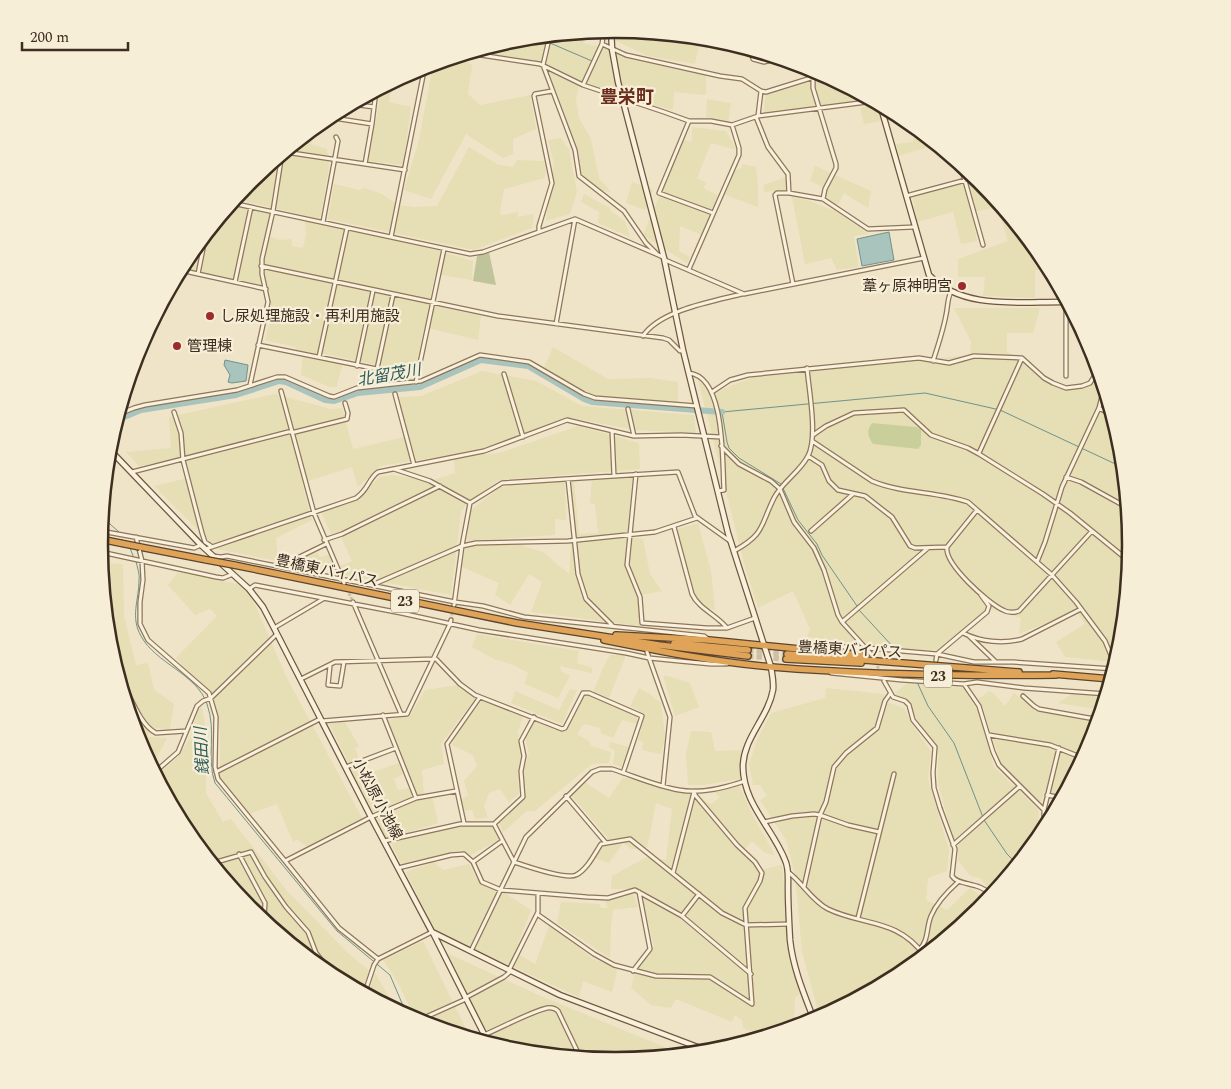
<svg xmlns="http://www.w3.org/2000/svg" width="1231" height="1089" font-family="Spectral,'Noto Sans JP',serif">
	<rect width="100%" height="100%" fill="#f0e4c8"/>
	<path fill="#e6deb5" d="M616,29L701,37L695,64L648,56L614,40Z
		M584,32L586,33L584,43L603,48L633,60L706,76V95L674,92L673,110L579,86L576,99L579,118L591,139L599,178L611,192L603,191L582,177L578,149L545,63L502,58L476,50L515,39L526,38L555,44L554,38L567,34Z
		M457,56L472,65L468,94L480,105L530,95L536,129L513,139V154L503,158L466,134L431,199L404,190L419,140L433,64Z
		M831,78L872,99L820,107L815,81Z
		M393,82L389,102L411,107L403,165L368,161L379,104L380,88Z
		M810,82L811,91L817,108L764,113L765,95Z
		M707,99L731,103L728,123L706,117Z
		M878,104L881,121L864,124L860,108Z
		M915,126L933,141L934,145L899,156L896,144L913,142Z
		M315,127L311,144L327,149L329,167L320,219L235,199L251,180Z
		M692,127L726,131L737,150L711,143L697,178L707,183L703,188L718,195L702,235L680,226L679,251L690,257L687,263L643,235L683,140L692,142Z
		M561,138L569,150L577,192L570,214L546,221L554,164L548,140Z
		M469,147L499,165L513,167L517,160L544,161L546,169L545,178L504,189L500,211L501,215L518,212V217L534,214L532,228L474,250L328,219L334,184L359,190L365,188L382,194L398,205L414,207L437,206Z
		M743,164L756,167L758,185V207L725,195L735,170L741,168Z
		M815,166L871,191L868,208L844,193L837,206L825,198L827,189L810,181Z
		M966,168L980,180L1044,258L1050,269L1035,270V298L983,296L985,277H958V259L1008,241L998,207L972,212L977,241L961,244L953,212L917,222L912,193L969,178Z
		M786,177L787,190L764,192V185Z
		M632,182L653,190L645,210L626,203Z
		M584,194L610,208L611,211L625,221L630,237L598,223L599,212L581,202Z
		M792,197L807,200L835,211L869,234L854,236L859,267L837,270L831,258L805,264Z
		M231,205L270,213L265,235L280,240L292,239V246L303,248L306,235L305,220L405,241L473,261L472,280L435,274L429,304L481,316L478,340L424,327L416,367L380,366L322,353L321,359L343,364L337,384V387H330L301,375L303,352L296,350V347L265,340L270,320L266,318L270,298L268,288L181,269L187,258Z
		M954,308H1040L1033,333H1007V352L1027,362L1051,385L1065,390L1077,389L1090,384L1098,375L1101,376L1102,381L1100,403L1102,412L1109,415L1112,412L1121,444L1131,545L1121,645L1116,662L1065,657L1056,642L1085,624L1076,611L1019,634L1021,618L991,609L964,629L940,650L898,649L843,643L807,637L810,629L793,591L758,608L745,567L698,380L713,393L751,378L802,369L873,365L970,355L971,342Z
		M553,347L608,379L650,378L678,382V404L590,396L544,368Z
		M482,371L536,381L582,406L694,415L696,433L635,430L572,418L502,445L451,455L380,466L358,487L352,467L302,483L312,520L276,538L278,561L217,549L154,486L188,478L184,458L139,466L126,452L171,448L169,417L275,394L331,409L342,408L353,449L408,436L398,397L421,396Z
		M578,426L639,443L640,469L499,480L467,503L461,512L451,595L345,575L340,566L352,561L339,533L331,534L321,512L358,500L379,477L392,475L430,481L455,473L454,458L499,453Z
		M592,477L633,478L626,537L643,539L650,574L662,591L642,595L640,626L531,612L542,582L529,574L510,605L495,595L499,583L462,567L465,546L514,543L543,552L569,574L572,536L569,481H574L579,534L598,533L595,504L590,503Z
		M565,481L566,520L555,519V535L467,541L470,511L500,487Z
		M698,523L711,571L715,610L692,601L672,531Z
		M317,552L320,557L329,555L337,573L290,564Z
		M102,563L123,564L124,616L136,665L148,663L154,690L174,704L170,729L150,728L148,737L167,738L152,767L139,742L110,645Z
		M178,572L238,584L250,593L286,676L362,818L307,847L297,839L293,842L277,804L249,814L220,778V731L213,704L176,658L217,616L210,609L195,615L168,585Z
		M477,634L579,651L577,663L592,668V673L560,666L561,671L570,676L558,698L525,684L528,673L514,665L494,659L472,647Z
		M610,655H626L609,698L593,692L604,666Z
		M663,676H668L690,683L699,707L675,716Z
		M907,683L963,688L981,716L994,767L1015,787L954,840L938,784V751L916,718L910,704L894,694Z
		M457,685L477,696L441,744L444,764L422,770L424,798L432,796L438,823L386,839L372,816L417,798L388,720L410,716L425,690Z
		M639,688L651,695L661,703L665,737L661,754L642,750L643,742L638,740L645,714L630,706Z
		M826,688L884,694L887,702L904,708L913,726L931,751L928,779L949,850L947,871L928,878L926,900L947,910L970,888L987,901L980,909L902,973L825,1015H819L802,952L795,875L786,840L760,800L767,796L760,785H753L749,764L757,740L771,713L825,698Z
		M570,689L577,690L562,724L511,703L515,691L559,710Z
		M989,691L992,692L1005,706L1014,693L1037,710L1099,717L1092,742L1064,795L1044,792L1041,804L1001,764L983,708L978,699Z
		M581,692L637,714V724L622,720L613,738L601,733L600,728L584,724L577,734L590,742L591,746L611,752L609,763L592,764L535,811H527L503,832L498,822L525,798L526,793L524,768L529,753L524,733L529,719L564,731Z
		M1073,693L1106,696L1102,710L1058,703Z
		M484,698L524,714L518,732L522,752L518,769L519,794L509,802L500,789L489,793L484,806L488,818L475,819L472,810L461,811V800L468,795L464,781L477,766L473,755L452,745L456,735Z
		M202,707L206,731V793L223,822L231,819L287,891L349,954L370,971L362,991L329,973L251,909L187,831L157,775L176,759L190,738L199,708Z
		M345,722L359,746L355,748L359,760L349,764L329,724Z
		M691,731L711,732L715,751L742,750L740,779L704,785H688L686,753Z
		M610,742L629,747L621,767L613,764L615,751L609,747Z
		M399,763L403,774L394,779L398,790L411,788L413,797L373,812L349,768L359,765L364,775Z
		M623,777L695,795L711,804L720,797L711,790L739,785L753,816L775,855L765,853L752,841L744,850L760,870L782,865L789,954L800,994L795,997L794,1027L761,1037V1035L743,1028L742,1020L735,1015L732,1022L676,999L671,1008L651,1005L631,988L636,969L654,946L640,889H611L612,876L647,857L666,860L672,809L656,803L647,848L631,849L623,843L609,863L594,858L607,841V837L570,794L586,783L609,798Z
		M1018,790L1038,809L1040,837L993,894L980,878L970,876L958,860V844Z
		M492,824L500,839L469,856L461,850L402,865L391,843L453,825Z
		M434,862L443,870L469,864L476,878L495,887L531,910L515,952L535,964L550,923L593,959L618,968L612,992L583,981L579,997L435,931L406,872Z
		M633,893L638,907L613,910L611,926L610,958L557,923L561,902L600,904L601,908H607L605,897Z
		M423,941L470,1037L416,1020L398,983L383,960Z
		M447,953L543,997L682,1054L615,1060L515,1050L492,1044Z
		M375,973L392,1002L395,1009L368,994Z"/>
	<path fill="#c9cf9b" d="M872,423L916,427L921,429V445L918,449L873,444C868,437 866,430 872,423Z"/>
	<path fill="#bfc49a" d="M489,252L496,285L473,281L477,256Z"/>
	<path fill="#a9c4bc" stroke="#6f938a" d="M889,232L894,260L862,266L857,239Z
		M225,360L248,365L246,381L232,383L228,382L230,375L224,365Z"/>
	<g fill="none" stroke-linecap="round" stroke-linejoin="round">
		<path stroke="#6f938a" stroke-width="1" d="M529,37L546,41
			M550,43L592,61
			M102,517L119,532
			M130,548L134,558
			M136,561C137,567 140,574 139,580C139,600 130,617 141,636C155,663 197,674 207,704C217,732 206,758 215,783L337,931L390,975L407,1015
			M857,606L822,555L817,544L798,520L781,484L739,458L729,448L727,442L722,412L925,393L1000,410L1124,468
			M859,610L895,649
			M917,682L928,706L954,743L984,820L1007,854L1017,864"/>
		<path stroke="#a9c4bc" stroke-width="6" d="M117,420L141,410L236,395L279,381L286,382L325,400L334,401L358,393L420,387L481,360L528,366L584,399L592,402L722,412"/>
		<path stroke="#ccc0a6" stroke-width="3" stroke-dasharray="3 1.5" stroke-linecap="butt" d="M347,589L353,602
			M451,620L453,608
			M871,654L881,673"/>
		<path stroke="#ccc0a6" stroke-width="5.5" stroke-dasharray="5.5 3" stroke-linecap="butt" d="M748,650L787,654
			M748,656L786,659"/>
		<defs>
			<path id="street" d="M553,35L549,39L543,65L575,150L579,176L624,211L646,243L657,254
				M536,37L549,39
				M602,44L626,55L720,76L742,79L761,91L766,92L811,78L827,76
				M751,49L753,59L764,62L779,58
				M467,53L540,64L583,85L664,112L689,121H711L732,125L758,116L875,101
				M813,68V88L836,164V168L825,189L823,199
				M583,85L602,44L604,30
				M351,104L374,107
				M339,110L340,119L372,124
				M758,116L761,91
				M756,117L768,147L788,174L789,193
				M689,121L659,193L713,213
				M285,152L405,170
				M275,160L281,161
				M960,163L983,245
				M365,164L372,124L376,91
				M906,196L977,177
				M232,203L470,254L483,252L575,219L663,257
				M323,222L338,141L336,137
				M539,231V226L552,183L534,96L535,94L552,91
				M206,234L198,274L266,289
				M391,237L425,66
				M665,260L744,294L924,258
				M261,266L498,316L663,338L669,340L680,351L683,350
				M689,269L739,155V148L732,125
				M180,270L198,274
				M235,282L251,207
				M793,284L775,195L777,193H789L823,199L868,229L914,227
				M556,324L575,219
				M643,336C660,310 714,301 742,294
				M258,345L377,369L393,295
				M319,357L347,228
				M933,361C938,346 943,331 946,315C948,307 947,299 951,292
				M357,366L373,291
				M689,373C726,377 722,462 724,490L718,491
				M504,374L523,437
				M1066,376V299
				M416,382L444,249
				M250,385L268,302L262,274V259L273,211L282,154
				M281,391L314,513L344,583
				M712,392L730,380L748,375L919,358L949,363L974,356L1022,358L1044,378L1053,383L1066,388L1082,386L1090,383L1095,375L1100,373
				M395,394L414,465
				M1099,408L1112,415
				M628,409L634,436
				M174,412L181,433L183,460L202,533L205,542L211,546
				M119,414L134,408L145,405L237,390L277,377H285L329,396L334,397L357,388L421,381L480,355L529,362L584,394L595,398L697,406
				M612,431L614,476
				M813,435L826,426L854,413L904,410L931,435L968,448L979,454L1043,494L1070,513L1130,562
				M812,441L872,481C903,494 937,491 968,502L1052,575L1076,602L1105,641L1115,665
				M721,446L739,464L771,481L780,489L794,522L814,548L824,570L838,615L842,622L871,654
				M979,453L1022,358
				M808,456L822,465L829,481L838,490L865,496L892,517L910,546L915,548L947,547C944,564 988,603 1003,610C1008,613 1013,613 1019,611L1092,531
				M394,469L430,481L470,503
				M132,472L288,432H295L347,419L348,413L345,403
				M636,474L627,565L640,597L642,623L707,628H727
				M1066,477L1081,482L1128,508
				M568,479L578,574L586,599L612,625
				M674,527L692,594C699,609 717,615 727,628L755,618
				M101,531L194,548L201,545
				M811,531L853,494
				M136,537L142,561L143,580L140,602V624L148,640L209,693L216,717L215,767L218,779L285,861
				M324,540L342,534L440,486
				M947,547L977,510
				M206,549L356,498C369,489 368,479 378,472L484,451L567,420L634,436L681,435L721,437
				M734,551C765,534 760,526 774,498C782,482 800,472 808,456C818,437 809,391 807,368
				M101,552L216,577L223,578L233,574
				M213,556L221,557L227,556L455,602L483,606L524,617L704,636L708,639
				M1037,562L1045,542L1062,487L1099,408L1104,388
				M281,566L326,544
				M372,585L462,546L476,543L568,541L655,532L697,518
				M249,589L255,585L401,613L479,630L626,653L649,658L679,661L711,664H727
				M353,602L401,714
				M454,605L462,546L470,503L502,483L678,472L695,516L730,541
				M842,622L928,548
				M274,628L323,599
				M963,633C981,642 1003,644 1022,639L1081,609
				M969,636L995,661
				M806,648L829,646L867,648L937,654L974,662H1013L1114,669
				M647,652L670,717L663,786
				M936,660L937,654L987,612L989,606L981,595
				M330,666L328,685L340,686L344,662
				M831,673L902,680L964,684L977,682L1024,688L1107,694
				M301,679L335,662L433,659H436L460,684L475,695L562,729L565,728L583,693H589L642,716L623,773
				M884,681L893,697L905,701L909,705L913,720L935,747L933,773L934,788L940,808L955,849L952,876C958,886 978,881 992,895
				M964,684L979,706L993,752L999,765L1044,810
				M123,689H126C133,703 142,726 156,733L186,731
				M1023,696L1034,706L1039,709L1089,718H1099
				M383,715L416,798
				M322,721L407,714L450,624L451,620
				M989,735L1050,745L1083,758
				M346,767L396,748
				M155,772L178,752L197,706L203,701L211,698L277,634
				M216,772L320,719
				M1047,795L1062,798
				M566,796L606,843
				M764,822L792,816L814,814L820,815L848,825L879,832
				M464,823L447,744L480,697
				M494,824L514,862C526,866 565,880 576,875C587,870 595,853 601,844L630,839L722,913L746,925L789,924
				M1042,834L1044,821V810L1059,748
				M384,841L460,824H494L523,797L521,771L524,756L521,741L534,717
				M953,845L1020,786
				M239,854L265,903L264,920
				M473,862L502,841
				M213,863L251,852L265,877L286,907L308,932L316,953L334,976
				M398,868L451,855L464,854L473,862L482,882L501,890L587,897L608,898L635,890L682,916L751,974
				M788,872C802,882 812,901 828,909C863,926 897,918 924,955
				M673,873L694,792
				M804,887L820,815L826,802L834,767L846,753L877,728L885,701L890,694
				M537,914L594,954L614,965L656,976L710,977L752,1004L745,908L760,881L762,873L755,862L737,845L695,795L694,791
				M682,916L699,894
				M858,918L894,774
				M920,949C929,939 926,928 931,916C936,904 948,891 958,882
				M471,951L526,837L592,772L600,769H612C634,776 656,786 679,790C701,794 724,788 745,781
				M378,959L339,928L285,861L371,817L416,798L456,791
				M318,965L326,967
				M509,970L538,912V893
				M633,971L650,949L639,892
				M365,992L374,965L378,959L432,932
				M465,998L504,977L511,971
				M417,1021L466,999
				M484,1035C501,1028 530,1012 547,1008C552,1007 555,1008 558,1011L580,1057"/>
			<path id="secondary" d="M611,29L612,49L618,82L664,258L683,350L728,533L771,667C772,674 774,682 773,690C768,718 743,738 743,767C743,803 773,829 785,860C789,868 788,878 788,887C788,904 789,922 790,940C793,968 804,994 814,1020
				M880,104L929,275C963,311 1022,301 1068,302
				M109,449L201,545L249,589L263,607L274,628L371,817L432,932L560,995L708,1051
				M433,933L488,1042"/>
			<path id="highway" d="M100,539L120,543
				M140,547L207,560
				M234,565L517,623L659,645L748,656
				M616,635L709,640L861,655
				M604,640C659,651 715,662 772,667C867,675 961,676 1056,675
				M674,643L748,650
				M787,654L1019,672
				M786,659L861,663
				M1053,674L1111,679"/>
		</defs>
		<use href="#street" stroke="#8d765c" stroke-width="5.5"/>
		<use href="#secondary" stroke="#6f573f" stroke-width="7"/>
		<use href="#highway" stroke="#5b4430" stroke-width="8"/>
		<use href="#street" stroke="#faf1dc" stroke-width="3"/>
		<use href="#secondary" stroke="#faf1dc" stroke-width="4.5"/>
		<use href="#highway" stroke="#e0a458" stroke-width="5.5"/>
		<defs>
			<path id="highway-bridge" d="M120,543L140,547
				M207,560L234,565"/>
		</defs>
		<use href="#highway-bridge" stroke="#5b4430" stroke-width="8" stroke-linecap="butt"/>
		<use href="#highway-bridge" stroke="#e0a458" stroke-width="5.5"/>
	</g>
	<g fill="#9e2a2b" stroke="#f7eed8" stroke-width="2">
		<circle cx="962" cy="286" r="5"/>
		<circle cx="210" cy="316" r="5"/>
		<circle cx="177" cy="346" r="5"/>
	</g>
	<g text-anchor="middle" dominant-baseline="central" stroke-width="4.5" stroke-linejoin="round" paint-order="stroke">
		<g fill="#f7eed8" stroke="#756857" stroke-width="1">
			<rect x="391" y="589.5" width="28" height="23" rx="4"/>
			<rect x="924" y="664.5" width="28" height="23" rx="4"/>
		</g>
		<g font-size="14" font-weight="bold" fill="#3d2e20">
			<text x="405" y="601">23</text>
			<text x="938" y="676">23</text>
		</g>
		<g font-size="15" fill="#3d2e20" stroke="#f7eed8" text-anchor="start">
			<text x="952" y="286" text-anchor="end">葦ヶ原神明宮</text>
			<text x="220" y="316">し尿処理施設・再利用施設</text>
			<text x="187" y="346">管理棟</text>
		</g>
		<g font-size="15" fill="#3d2e20" stroke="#f7eed8">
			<text transform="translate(327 571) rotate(12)">豊橋東バイパス</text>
			<text transform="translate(850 650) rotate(3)">豊橋東バイパス</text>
			<text transform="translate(377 799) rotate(62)">小松原小池線</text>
		</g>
		<g font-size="16" font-style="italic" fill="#2f5d5a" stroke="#f7eed8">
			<text transform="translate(389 375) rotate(-10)">北留茂川</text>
			<text transform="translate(202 751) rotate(-93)">銭田川</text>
		</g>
		<g font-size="18" font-weight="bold" fill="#6b2e1e" stroke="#f7eed8">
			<text x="627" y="97">豊栄町</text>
		</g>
	</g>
	<path d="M0 0H1231V1089H0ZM108 545a507 507 0 1 1 1014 0a507 507 0 1 1-1014 0Z" fill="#f7eed8" fill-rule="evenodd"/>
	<path fill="none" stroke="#3d2e20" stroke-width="2.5" d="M108 545a507 507 0 1 1 1014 0a507 507 0 1 1-1014 0Z"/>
	<path d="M22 42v8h106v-8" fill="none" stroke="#3d2e20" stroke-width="2.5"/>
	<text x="30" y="42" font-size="15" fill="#3d2e20" stroke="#f7eed8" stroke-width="4" paint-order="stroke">200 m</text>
</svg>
